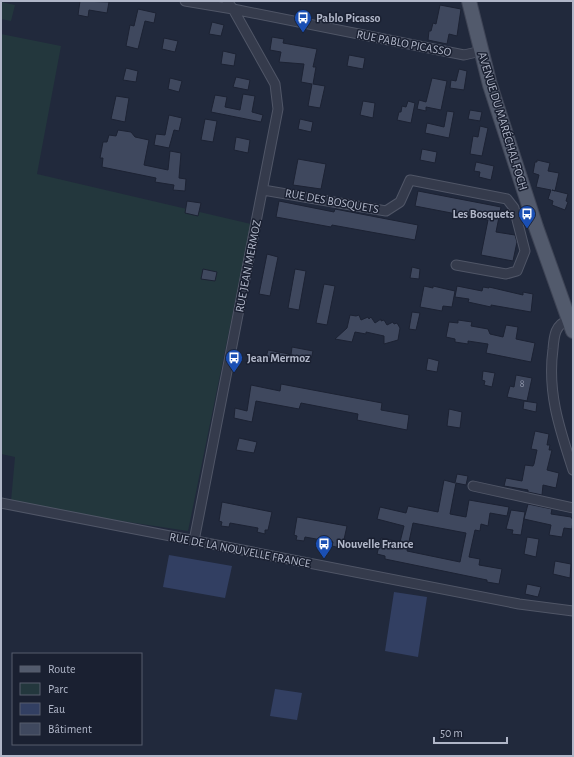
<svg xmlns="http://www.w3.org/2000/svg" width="574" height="757" font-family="'Alegreya Sans',sans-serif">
	<rect width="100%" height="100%" fill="#21293c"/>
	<path fill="#23373d" d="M1,2L15,5L11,21L1,19Z
		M1,34L61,46L37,174L251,224L188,531L108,519L11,501L15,457L1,454Z"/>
	<path fill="#323f62" d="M169,555L232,566L225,598L163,587Z
		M394,592L427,597L418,657L385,651Z
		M275,689L302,693L297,720L270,716Z"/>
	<path fill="#3f485e" stroke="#1c2233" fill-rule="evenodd" d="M80,1L109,2L107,13L89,10L88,17L78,15Z
		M440,5L461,9L457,36L449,34L447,44L428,40L429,31H431L433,23L436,24Z
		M138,9L156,13L154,23L145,21L138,49L126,46L130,25L134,26Z
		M212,22L224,25L221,36L209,34Z
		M272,37L284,39L283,43L317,49L313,67H316L313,84L325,86L320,108L308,106L312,84L301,82L304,64L279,62L281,52L270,50Z
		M164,38L178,41L175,52L162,49Z
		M223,51L236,54L234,66L221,64Z
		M349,55L365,58L363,69L347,66Z
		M126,68L138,71L136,82L123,80Z
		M459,69L467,71L464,90L450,88L451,80L456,81Z
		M236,77L250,80L248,90L233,87Z
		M170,78L182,81L179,92L168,89Z
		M432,78L447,81L441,110L426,107V111L417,109L419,100L426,102Z
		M243,94L255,96L252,112L263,115L261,122L211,112L215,95L227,97L225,107L240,110Z
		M116,96L129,98L125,122L111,119Z
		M363,101L375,103L373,118L360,115Z
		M408,101L415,103L411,123L397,120L399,112H401L402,106L406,107Z
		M470,110L482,112L480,121L468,119Z
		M447,111L454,112L449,138L425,133L427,123L444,127Z
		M169,115L182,118L179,131L174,130L169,148L154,145L156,134L165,135Z
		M205,119L217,121L213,142L201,140Z
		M300,119L313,122L311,132L298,129Z
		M480,126L488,128L482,156L470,154L473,136L478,137Z
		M118,130L131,132L135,137L149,140L144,165L168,170L170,151L181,153L179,178L186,179L185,191L173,190L174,185L155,182L156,178L102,167L103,158H100L103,142H107L109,135L116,136Z
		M236,137L250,140L248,153L234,150Z
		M422,149L437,152L435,163L420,160Z
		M298,159L326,164L321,189L293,185Z
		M537,160L550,163L548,171L559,173L555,191L552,190L568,194L566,201L568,202L565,210L552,205L553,201L548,199L551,190L536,187L539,175L533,173L535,162H537Z
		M476,162L494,166L491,180L479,177L480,172L474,171Z
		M418,191L501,207L496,232L515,235L517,242L513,261L481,255L488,220L415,206Z
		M187,201L201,203L198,216L185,213Z
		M279,201L334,212L335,209L418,225L415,240L332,225L331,227L276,217Z
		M267,254L278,257L270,296L259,294Z
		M412,267L420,269L419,279L410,278Z
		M203,269L217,272L215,281L201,279Z
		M295,269L306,271L299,310L288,308Z
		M324,284L335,286L327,325L316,323Z
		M424,286L433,288V286L455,291L452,307L443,306L442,311L420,307Z
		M457,286L482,291L483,287L489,288V287L523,295V292L533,294L531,312L491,305V307L468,302L469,299L455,297Z
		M412,312L420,313L416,330L409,329Z
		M350,315L356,316L359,315L361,320L368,317L369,319L371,317L375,323L381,319V321L384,320L387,325L393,322L394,324L397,323L400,328L398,340L384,344V336L366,332V334L355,332L352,342L335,339L347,328Z
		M458,320L472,322L471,326L488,329L490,334L503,337L506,325L518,327L516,339L535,343L531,362L486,353L488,344L468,341V344L455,342V339L446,337L449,322L458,323Z
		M292,347L313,351L311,359L291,355Z
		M268,350L289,354L287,362L266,358Z
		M428,358L439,361L437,372L426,370Z
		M483,371L495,373L492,387L484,385L485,381L482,380Z
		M516,375L532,378L527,401L507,397L510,386L514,387Z
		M281,384L382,403L381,410L409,415L407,430L357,420L358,414L301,403L299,409L256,401L252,422L234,418L235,408L247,411L251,385L280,391Z
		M524,401L537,403L536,412L523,409Z
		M449,409L462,412L460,428L447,426Z
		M535,431L549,434L547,445H550L549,450H552L547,470L559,473L556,488L543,485L542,495L528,492V490L504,486L506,478L522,481L525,465L533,466L534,464L537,450L531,449Z
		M239,438L257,442L254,453L236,450Z
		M457,474L468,476L466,485L456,483L450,514L466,517L469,500L509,507L507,516L490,513L488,526L481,524L480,531L475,530L469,557L480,559L479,565L502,569L499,584L487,582V580L385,559V556L377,554L381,538L400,542L404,526L377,519L380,507L406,513L408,506L438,512L444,480L455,483ZM413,523L466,533L460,562L407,551Z
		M222,502L272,512L268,530H265V534L257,532L258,528L230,523L229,527L221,526L222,522L219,521Z
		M528,504L552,509L551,514L571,517L573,520L572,529L564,528L562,537L549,535L551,525L524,519Z
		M511,510L525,512L521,535L512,534L513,530L506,529Z
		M297,517L347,526L343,544H340V548L332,546L333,542L305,537L304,541L296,540L297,536L294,535Z
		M527,537L539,539L536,557L524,554Z
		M555,561L571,564L570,578L553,574Z
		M527,584L541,587L538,597L525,594Z"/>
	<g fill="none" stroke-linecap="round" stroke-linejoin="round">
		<defs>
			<path id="street" d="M185,1L233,9L464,55L481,51
				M263,190L386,211L400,202L410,180L507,199L514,208L525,251L517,271L506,274L456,265
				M569,320C555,324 554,336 553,349C547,393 560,430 573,470
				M473,486L573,508
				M1,503L519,604L573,611
				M194,541L278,109L275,84L233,9L227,1"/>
			<path id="primary" d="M469,1L490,85L536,227L573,331"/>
		</defs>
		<use href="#street" stroke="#505667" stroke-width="11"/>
		<use href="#primary" stroke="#3e4455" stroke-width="16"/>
		<use href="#street" stroke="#353b4c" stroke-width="9"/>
		<use href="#primary" stroke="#525a6c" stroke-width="14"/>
	</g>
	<defs>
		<symbol id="bus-pin" viewBox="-11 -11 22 30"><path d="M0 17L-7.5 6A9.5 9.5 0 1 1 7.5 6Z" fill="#1a4fb4" stroke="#1a2031"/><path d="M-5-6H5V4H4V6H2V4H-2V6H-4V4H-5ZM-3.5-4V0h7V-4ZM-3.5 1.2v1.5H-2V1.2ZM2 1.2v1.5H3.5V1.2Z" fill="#fff"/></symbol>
	</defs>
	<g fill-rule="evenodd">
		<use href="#bus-pin" x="293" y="8" width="20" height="27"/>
		<use href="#bus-pin" x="517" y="204" width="20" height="27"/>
		<use href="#bus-pin" x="224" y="348" width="20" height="27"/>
		<use href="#bus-pin" x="314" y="534" width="20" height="27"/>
	</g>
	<g text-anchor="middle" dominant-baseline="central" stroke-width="3" stroke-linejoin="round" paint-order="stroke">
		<g font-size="10" fill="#949aae">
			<text x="522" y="384">8</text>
		</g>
		<g font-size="12" font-weight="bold" fill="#b0b6c8" stroke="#1a2031" text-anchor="start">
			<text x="316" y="18">Pablo Picasso</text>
			<text x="514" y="214" text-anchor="end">Les Bosquets</text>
			<text x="247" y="358">Jean Mermoz</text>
			<text x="337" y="544">Nouvelle France</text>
		</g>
		<g font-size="12" fill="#b0b6c8" stroke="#1a2031">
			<text transform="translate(404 43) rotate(11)">RUE PABLO PICASSO</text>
			<text transform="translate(503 121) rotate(73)">AVENUE DU MARÉCHAL FOCH</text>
			<text transform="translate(332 201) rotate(10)">RUE DES BOSQUETS</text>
			<text transform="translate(248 266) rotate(-79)">RUE JEAN MERMOZ</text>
			<text transform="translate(240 550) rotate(11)">RUE DE LA NOUVELLE FRANCE</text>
		</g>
	</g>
	<rect width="574" height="757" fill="none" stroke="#b0b6c8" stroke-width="4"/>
	<rect x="12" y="653" width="130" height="92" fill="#1a2031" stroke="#565c6d"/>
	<rect x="20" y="666" width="20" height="6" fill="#525a6c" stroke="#565c6d"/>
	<text x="48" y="673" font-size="12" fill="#b0b6c8">Route</text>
	<rect x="20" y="683" width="20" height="12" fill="#23373d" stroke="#565c6d"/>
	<text x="48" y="693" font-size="12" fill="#b0b6c8">Parc</text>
	<rect x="20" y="703" width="20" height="12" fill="#323f62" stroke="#565c6d"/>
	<text x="48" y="713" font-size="12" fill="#b0b6c8">Eau</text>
	<rect x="20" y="723" width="20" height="12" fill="#3f485e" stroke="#565c6d"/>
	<text x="48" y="733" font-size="12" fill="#b0b6c8">Bâtiment</text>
	<path d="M434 737v6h73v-6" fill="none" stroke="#b0b6c8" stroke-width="2"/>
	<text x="440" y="737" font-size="12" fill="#b0b6c8" stroke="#1a2031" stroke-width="3" paint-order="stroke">50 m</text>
</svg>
